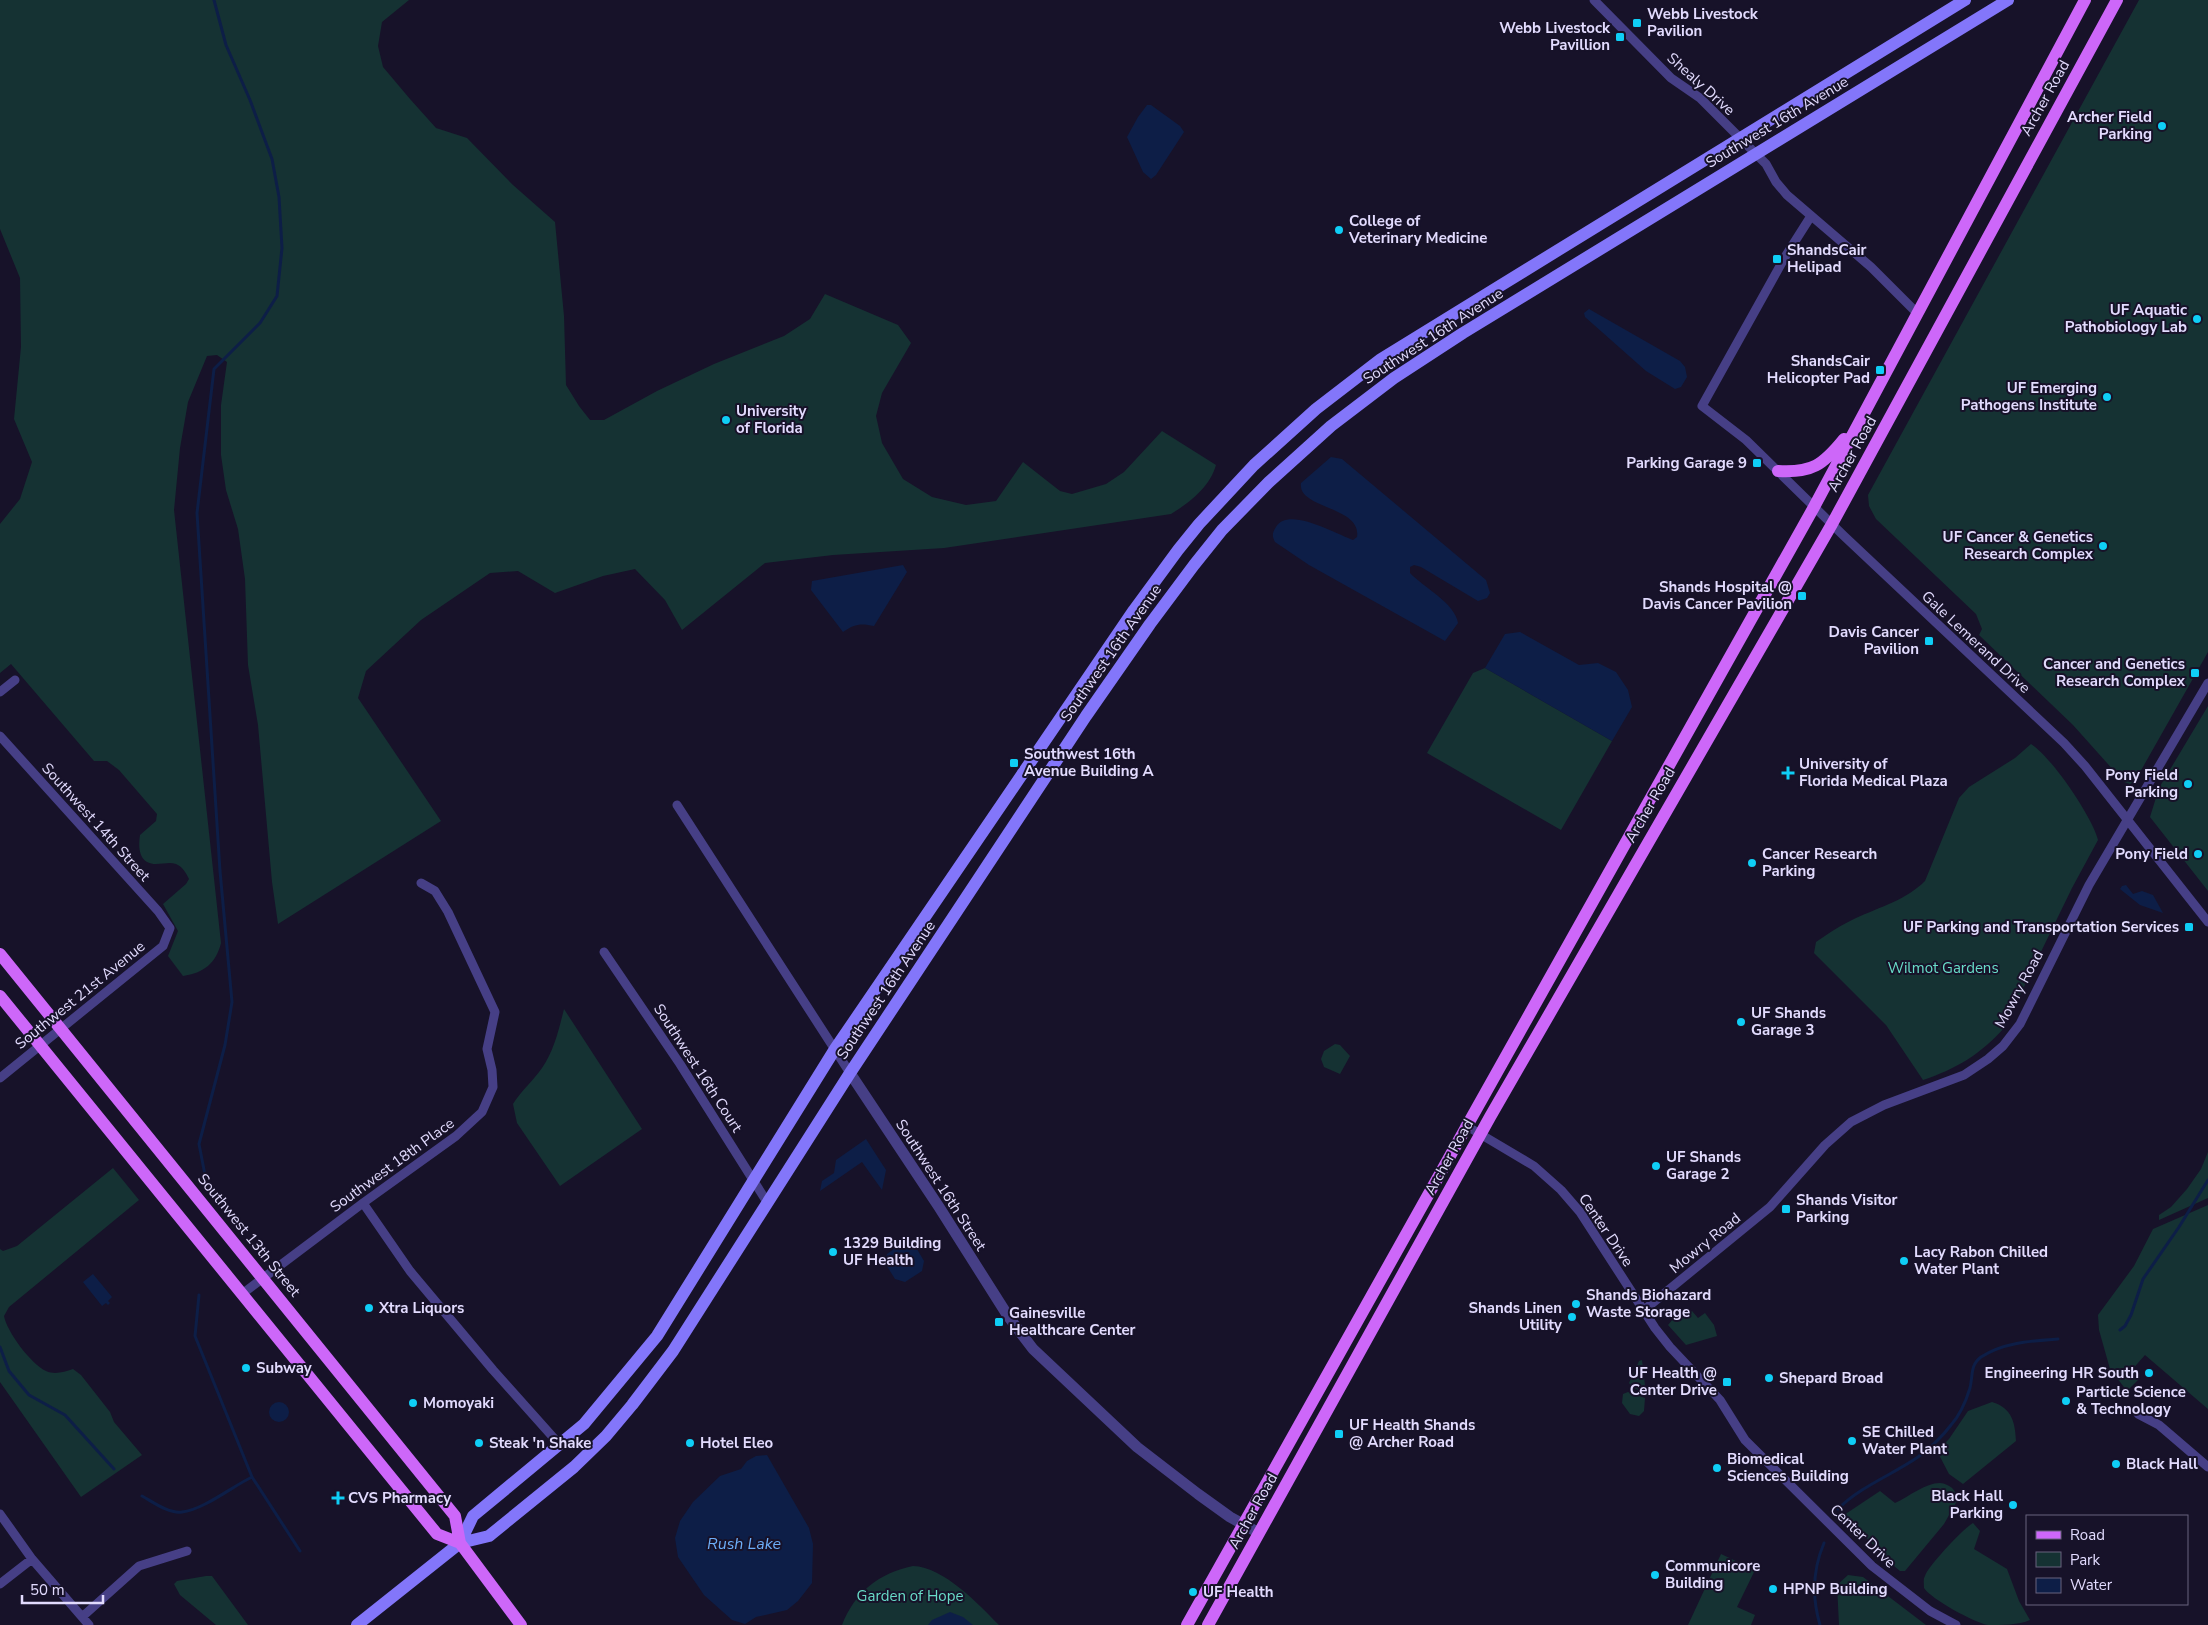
<svg xmlns="http://www.w3.org/2000/svg" width="2208" height="1625" font-family="'Nunito Sans',sans-serif">
	<rect width="100%" height="100%" fill="#171229"/>
	<path fill="#153233" d="M0,0H409L382,22L378,46L383,67L410,99L436,128L467,138L513,185L555,222L564,316L566,385L579,406L590,420H604L657,391L714,364L784,336L810,319L825,294L898,325L911,343L882,393L876,416L882,443L903,479L932,497L966,505L996,501L1023,462L1060,491L1072,494L1106,484L1124,472L1162,431L1216,465C1210,487 1189,503 1171,514L944,548L833,555L765,563L682,630L665,600L635,569L603,576L555,593L518,571L490,573L421,620L366,671L358,698L441,821L278,924L272,882L258,725L248,665L245,579L238,529L226,490L221,455V405L227,362L217,355L207,356L188,402L180,448L174,510L221,943C216,963 204,973 183,976L168,956L178,931L163,904L186,884L189,879C186,873 183,867 176,864C170,862 163,864 156,864C139,864 138,848 140,835L156,821L157,814L119,770L107,761H94L11,664L0,673V524L20,499L32,462L14,419L21,347L20,278L0,229Z
		M2139,0H2208V652L2135,781L2130,784L2124,782L2073,725L1979,635L1982,629L1976,614L1876,519L1869,506L1868,495Z
		M1485,668L1612,741L1561,830L1427,753L1473,673Z
		M2208,706V891L2150,817L2159,788Z
		M2031,744C2051,756 2093,818 2098,840L2072,888L2004,1028C1981,1054 1956,1069 1923,1080L1886,1025L1814,953L1816,942C1829,933 1841,925 1856,918C1880,907 1906,900 1925,881L1959,798L1969,787L2015,758Z
		M564,1009L642,1129L560,1186L517,1123L513,1104C521,1091 533,1081 542,1068C554,1051 559,1029 564,1009Z
		M1335,1044L1340,1045L1350,1056L1340,1074L1324,1067L1321,1059L1324,1051Z
		M2208,1152V1198L2159,1220V1215L2171,1207L2187,1189L2201,1169Z
		M113,1168L139,1200L9,1307L4,1316C7,1332 31,1364 46,1371C55,1375 64,1372 73,1369L81,1375L110,1412L114,1422L142,1455L81,1497L0,1382V1249L3,1251L17,1246Z
		M2208,1205V1409L2145,1355L2130,1372L2138,1380L2127,1391L2110,1369L2099,1330L2098,1315L2134,1266L2153,1229Z
		M1692,1311L1698,1318L1705,1313L1714,1325L1717,1336L1686,1345L1668,1325L1673,1319Z
		M1642,1360L1646,1394L1632,1387L1629,1383L1639,1361Z
		M1628,1392L1645,1398L1644,1411L1639,1416L1630,1414L1622,1403L1623,1394Z
		M1992,1402C2012,1408 2015,1422 2016,1441L1963,1484L1949,1474L1937,1451L1949,1439L1968,1411Z
		M1940,1483C1950,1484 1958,1491 1957,1501L1944,1524L1905,1571H1900L1894,1566L1844,1515L1880,1491L1895,1503C1910,1496 1925,1483 1940,1483Z
		M1973,1523L1980,1531L1974,1549L2007,1569L2019,1601L2030,1620C2019,1625 2001,1625 1988,1625C1975,1623 1931,1599 1924,1588C1924,1584 1923,1579 1925,1576C1928,1566 1964,1528 1973,1523Z
		M1721,1554L1755,1570L1737,1607L1755,1615L1751,1625H1688Z
		M913,1566C944,1567 978,1604 999,1625H842C855,1592 879,1573 913,1566Z
		M1848,1575L1863,1577L1926,1625H1839L1837,1585Z
		M206,1576H212L248,1625H216L180,1595L174,1584L177,1581Z"/>
	<path fill="#0d1e47" d="M1147,105H1151L1180,126L1184,132L1156,175L1151,179L1143,172L1127,137L1138,117Z
		M1589,309L1680,361L1685,367L1687,377L1681,387L1675,389L1646,371L1585,317L1584,313Z
		M1331,457L1342,459L1486,580L1490,593L1487,598L1478,601L1421,567L1414,565L1410,567V573C1423,587 1455,603 1458,623L1445,641L1309,565L1275,542C1272,536 1272,533 1276,527C1288,506 1336,534 1353,540L1357,537C1362,506 1297,509 1301,483Z
		M903,565L907,572L874,626C861,623 854,624 843,632L811,590L812,581Z
		M1520,632L1579,665L1598,663L1616,672L1628,690L1632,707L1612,741L1485,668L1505,634Z
		M2126,885L2133,894L2142,891L2153,895L2163,913L2140,905L2120,889L2122,886Z
		M866,1139L886,1170L882,1190L862,1162L820,1191L822,1181L834,1173L836,1160Z
		M904,1242L914,1244L924,1261L922,1271L905,1282L895,1279L885,1263L887,1254Z
		M93,1274L112,1297L108,1301L110,1303L108,1305L106,1303L102,1306L83,1282Z
		M269 1412a10 10 0 1 1 20 0a10 10 0 1 1-20 0Z
		M767,1455L809,1528L813,1544L812,1583L798,1601L787,1610L756,1617L745,1624L732,1620L704,1595L678,1557L675,1538L680,1521L693,1502L720,1476L741,1469L747,1461L756,1456Z
		M950,1612L963,1617L973,1625H928L932,1620Z"/>
	<g fill="none" stroke-linecap="round" stroke-linejoin="round">
		<path stroke="#0d1e47" stroke-width="3" d="M205,1175L199,1144L225,1045L232,1002L220,871L197,513L214,369L260,323L277,296L282,248L279,197L272,159L250,100L226,45L214,0
			M199,1295L195,1336L252,1477L300,1551
			M2120,1330L2125,1326L2131,1315L2143,1279L2179,1227L2208,1180
			M0,1347L9,1371L29,1395L65,1415L114,1469
			M142,1496C153,1502 169,1514 182,1512C203,1510 233,1486 252,1477
			M1838,1509C1861,1486 1892,1475 1918,1457C1930,1448 1942,1437 1951,1425C1960,1415 1966,1401 1970,1388C1973,1376 1970,1365 1981,1357C2004,1342 2032,1341 2058,1339
			M1820,1625C1812,1598 1813,1569 1824,1543"/>
		<path stroke="#463f86" stroke-width="9" d="M1594,0L1671,78L1700,98L1766,164L1776,182L1787,195L1871,267L1917,313
			M1811,216L1785,257L1702,406L1746,440L1844,536L2064,743L2085,766L2208,922
			M0,692L15,680
			M0,736L158,911L170,928L163,946L0,1078
			M677,805L850,1073
			M604,952L680,1064L767,1202
			M1465,1125L1534,1166L1561,1190L1580,1212L1655,1328L1670,1347L1720,1400L1745,1440L1872,1566L1930,1611L1956,1625
			M363,1203L410,1271L493,1370L560,1445
			M242,1294L363,1203L456,1136L482,1112L493,1087L492,1070L487,1049L495,1012L448,912L435,891L421,883
			M1644,1310L1770,1207L1825,1145L1851,1122L1884,1105L1964,1075L1988,1059L2003,1046L2020,1024L2089,885L2208,683
			M2138,1414L2159,1425L2208,1467
			M0,1514L32,1559L89,1625
			M0,1584L32,1559
			M82,1617L139,1566L187,1551"/>
		<path stroke="#463f86" stroke-width="11" d="M850,1073L939,1207L1008,1316L1033,1349L1137,1447L1198,1494L1230,1517L1259,1533"/>
		<path stroke="#8376fa" stroke-width="12" d="M460,1543L489,1536L574,1467L606,1436L632,1405L673,1351L850,1073L1086,716L1150,624L1194,565L1222,530L1269,482L1331,426L1394,378L1463,333L2008,0
			M357,1625L460,1543L473,1516L584,1424L657,1336L835,1049L1134,610L1178,550L1199,524L1254,465L1316,409L1381,359L1965,0"/>
		<path stroke="#cd67f9" stroke-width="12" d="M1778,471C1812,473 1823,465 1844,439
			M0,954L455,1516L460,1543L521,1625
			M0,996L437,1534L460,1543
			M1187,1625L1814,507L2085,0
			M1208,1625L1490,1117L1832,524L2117,0"/>
	</g>
	<g fill="#0fcef6" stroke="#171229" stroke-width="2">
		<rect x="1632" y="18" width="10" height="10" rx="2.5"/>
		<rect x="1615" y="32" width="10" height="10" rx="2.5"/>
		<circle cx="2162" cy="126" r="5"/>
		<circle cx="1339" cy="230" r="5"/>
		<rect x="1772" y="254" width="10" height="10" rx="2.5"/>
		<circle cx="2197" cy="319" r="5"/>
		<rect x="1875" y="365" width="10" height="10" rx="2.5"/>
		<circle cx="2107" cy="397" r="5"/>
		<circle cx="726" cy="420" r="5"/>
		<rect x="1752" y="458" width="10" height="10" rx="2.5"/>
		<circle cx="2103" cy="546" r="5"/>
		<rect x="1797" y="591" width="10" height="10" rx="2.5"/>
		<rect x="1924" y="636" width="10" height="10" rx="2.5"/>
		<rect x="2190" y="668" width="10" height="10" rx="2.5"/>
		<rect x="1009" y="758" width="10" height="10" rx="2.5"/>
		<path d="M1785.5 765.5h5v5h5v5h-5v5h-5v-5h-5v-5h5z"/>
		<circle cx="2188" cy="784" r="5"/>
		<circle cx="2198" cy="854" r="5"/>
		<circle cx="1752" cy="863" r="5"/>
		<rect x="2184" y="922" width="10" height="10" rx="2.5"/>
		<circle cx="1741" cy="1022" r="5"/>
		<circle cx="1656" cy="1166" r="5"/>
		<rect x="1781" y="1204" width="10" height="10" rx="2.5"/>
		<circle cx="833" cy="1252" r="5"/>
		<circle cx="1904" cy="1261" r="5"/>
		<circle cx="1576" cy="1304" r="5"/>
		<circle cx="369" cy="1308" r="5"/>
		<circle cx="1572" cy="1317" r="5"/>
		<rect x="994" y="1317" width="10" height="10" rx="2.5"/>
		<circle cx="246" cy="1368" r="5"/>
		<circle cx="2149" cy="1373" r="5"/>
		<circle cx="1769" cy="1378" r="5"/>
		<rect x="1722" y="1377" width="10" height="10" rx="2.5"/>
		<circle cx="2066" cy="1401" r="5"/>
		<circle cx="413" cy="1403" r="5"/>
		<rect x="1334" y="1429" width="10" height="10" rx="2.5"/>
		<circle cx="1852" cy="1441" r="5"/>
		<circle cx="479" cy="1443" r="5"/>
		<circle cx="690" cy="1443" r="5"/>
		<circle cx="2116" cy="1464" r="5"/>
		<circle cx="1717" cy="1468" r="5"/>
		<path d="M335.5 1490.5h5v5h5v5h-5v5h-5v-5h-5v-5h5z"/>
		<circle cx="2013" cy="1505" r="5"/>
		<circle cx="1655" cy="1575" r="5"/>
		<circle cx="1773" cy="1589" r="5"/>
		<circle cx="1193" cy="1592" r="5"/>
	</g>
	<g text-anchor="middle" dominant-baseline="central" stroke-width="4" stroke-linejoin="round" paint-order="stroke">
		<g font-size="15" font-weight="bold" fill="#e2dbfe" stroke="#171229" text-anchor="start">
			<text x="1647" y="14">Webb Livestock<tspan x="1647" dy="17">Pavilion</tspan></text>
			<text x="1610" y="28" text-anchor="end">Webb Livestock<tspan x="1610" dy="17">Pavillion</tspan></text>
			<text x="2152" y="117" text-anchor="end">Archer Field<tspan x="2152" dy="17">Parking</tspan></text>
			<text x="1349" y="221">College of<tspan x="1349" dy="17">Veterinary Medicine</tspan></text>
			<text x="1787" y="250">ShandsCair<tspan x="1787" dy="17">Helipad</tspan></text>
			<text x="2187" y="310" text-anchor="end">UF Aquatic<tspan x="2187" dy="17">Pathobiology Lab</tspan></text>
			<text x="1870" y="361" text-anchor="end">ShandsCair<tspan x="1870" dy="17">Helicopter Pad</tspan></text>
			<text x="2097" y="388" text-anchor="end">UF Emerging<tspan x="2097" dy="17">Pathogens Institute</tspan></text>
			<text x="736" y="411">University<tspan x="736" dy="17">of Florida</tspan></text>
			<text x="1747" y="463" text-anchor="end">Parking Garage 9</text>
			<text x="2093" y="537" text-anchor="end">UF Cancer &amp; Genetics<tspan x="2093" dy="17">Research Complex</tspan></text>
			<text x="1792" y="587" text-anchor="end">Shands Hospital @<tspan x="1792" dy="17">Davis Cancer Pavilion</tspan></text>
			<text x="1919" y="632" text-anchor="end">Davis Cancer<tspan x="1919" dy="17">Pavilion</tspan></text>
			<text x="2185" y="664" text-anchor="end">Cancer and Genetics<tspan x="2185" dy="17">Research Complex</tspan></text>
			<text x="1024" y="754">Southwest 16th<tspan x="1024" dy="17">Avenue Building A</tspan></text>
			<text x="1799" y="764">University of<tspan x="1799" dy="17">Florida Medical Plaza</tspan></text>
			<text x="2178" y="775" text-anchor="end">Pony Field<tspan x="2178" dy="17">Parking</tspan></text>
			<text x="1762" y="854">Cancer Research<tspan x="1762" dy="17">Parking</tspan></text>
			<text x="2188" y="854" text-anchor="end">Pony Field</text>
			<text x="2179" y="927" text-anchor="end">UF Parking and Transportation Services</text>
			<text x="1751" y="1013">UF Shands<tspan x="1751" dy="17">Garage 3</tspan></text>
			<text x="1666" y="1157">UF Shands<tspan x="1666" dy="17">Garage 2</tspan></text>
			<text x="1796" y="1200">Shands Visitor<tspan x="1796" dy="17">Parking</tspan></text>
			<text x="843" y="1243">1329 Building<tspan x="843" dy="17">UF Health</tspan></text>
			<text x="1914" y="1252">Lacy Rabon Chilled<tspan x="1914" dy="17">Water Plant</tspan></text>
			<text x="1586" y="1295">Shands Biohazard<tspan x="1586" dy="17">Waste Storage</tspan></text>
			<text x="379" y="1308">Xtra Liquors</text>
			<text x="1562" y="1308" text-anchor="end">Shands Linen<tspan x="1562" dy="17">Utility</tspan></text>
			<text x="1009" y="1313">Gainesville<tspan x="1009" dy="17">Healthcare Center</tspan></text>
			<text x="256" y="1368">Subway</text>
			<text x="1717" y="1373" text-anchor="end">UF Health @<tspan x="1717" dy="17">Center Drive</tspan></text>
			<text x="2139" y="1373" text-anchor="end">Engineering HR South</text>
			<text x="1779" y="1378">Shepard Broad</text>
			<text x="2076" y="1392">Particle Science<tspan x="2076" dy="17">&amp; Technology</tspan></text>
			<text x="423" y="1403">Momoyaki</text>
			<text x="1349" y="1425">UF Health Shands<tspan x="1349" dy="17">@ Archer Road</tspan></text>
			<text x="1862" y="1432">SE Chilled<tspan x="1862" dy="17">Water Plant</tspan></text>
			<text x="489" y="1443">Steak 'n Shake</text>
			<text x="700" y="1443">Hotel Eleo</text>
			<text x="1727" y="1459">Biomedical<tspan x="1727" dy="17">Sciences Building</tspan></text>
			<text x="2126" y="1464">Black Hall</text>
			<text x="2003" y="1496" text-anchor="end">Black Hall<tspan x="2003" dy="17">Parking</tspan></text>
			<text x="348" y="1498">CVS Pharmacy</text>
			<text x="1665" y="1566">Communicore<tspan x="1665" dy="17">Building</tspan></text>
			<text x="1783" y="1589">HPNP Building</text>
			<text x="1203" y="1592">UF Health</text>
		</g>
		<g font-size="15" fill="#e2dbfe" stroke="#171229">
			<text transform="translate(1701 84) rotate(42)">Shealy Drive</text>
			<text transform="translate(2045 98) rotate(-61)">Archer Road</text>
			<text transform="translate(1777 122) rotate(-31)">Southwest 16th Avenue</text>
			<text transform="translate(1433 336) rotate(-33)">Southwest 16th Avenue</text>
			<text transform="translate(1852 454) rotate(-61)">Archer Road</text>
			<text transform="translate(1976 642) rotate(43)">Gale Lemerand Drive</text>
			<text transform="translate(1111 653) rotate(-55)">Southwest 16th Avenue</text>
			<text transform="translate(1650 805) rotate(-60)">Archer Road</text>
			<text transform="translate(96 822) rotate(48)">Southwest 14th Street</text>
			<text transform="translate(2019 989) rotate(-62)">Mowry Road</text>
			<text transform="translate(886 990) rotate(-56)">Southwest 16th Avenue</text>
			<text transform="translate(80 995) rotate(-39)">Southwest 21st Avenue</text>
			<text transform="translate(698 1068) rotate(57)">Southwest 16th Court</text>
			<text transform="translate(1449 1157) rotate(-61)">Archer Road</text>
			<text transform="translate(392 1165) rotate(-36)">Southwest 18th Place</text>
			<text transform="translate(941 1185) rotate(57)">Southwest 16th Street</text>
			<text transform="translate(1606 1230) rotate(56)">Center Drive</text>
			<text transform="translate(249 1235) rotate(51)">Southwest 13th Street</text>
			<text transform="translate(1705 1243) rotate(-39)">Mowry Road</text>
			<text transform="translate(1253 1511) rotate(-61)">Archer Road</text>
			<text transform="translate(1863 1536) rotate(44)">Center Drive</text>
		</g>
		<g font-size="15" fill="#68dcc8" stroke="#171229">
			<text x="1943" y="968">Wilmot Gardens</text>
			<text x="910" y="1596">Garden of Hope</text>
		</g>
		<g font-size="16" font-style="italic" fill="#6daef9" stroke="#171229">
			<text x="744" y="1544">Rush Lake</text>
		</g>
	</g>
	<rect x="2026" y="1515" width="162" height="90" fill="#171229" stroke="#68627e"/>
	<rect x="2036" y="1531" width="25" height="8" fill="#cd67f9" stroke="#68627e"/>
	<text x="2070" y="1540" font-size="15" fill="#e2dbfe">Road</text>
	<rect x="2036" y="1552" width="25" height="15" fill="#153233" stroke="#68627e"/>
	<text x="2070" y="1565" font-size="15" fill="#e2dbfe">Park</text>
	<rect x="2036" y="1578" width="25" height="15" fill="#0d1e47" stroke="#68627e"/>
	<text x="2070" y="1590" font-size="15" fill="#e2dbfe">Water</text>
	<path d="M22 1595v8h81v-8" fill="none" stroke="#e2dbfe" stroke-width="2.5"/>
	<text x="30" y="1595" font-size="15" fill="#e2dbfe" stroke="#171229" stroke-width="4" paint-order="stroke">50 m</text>
</svg>
